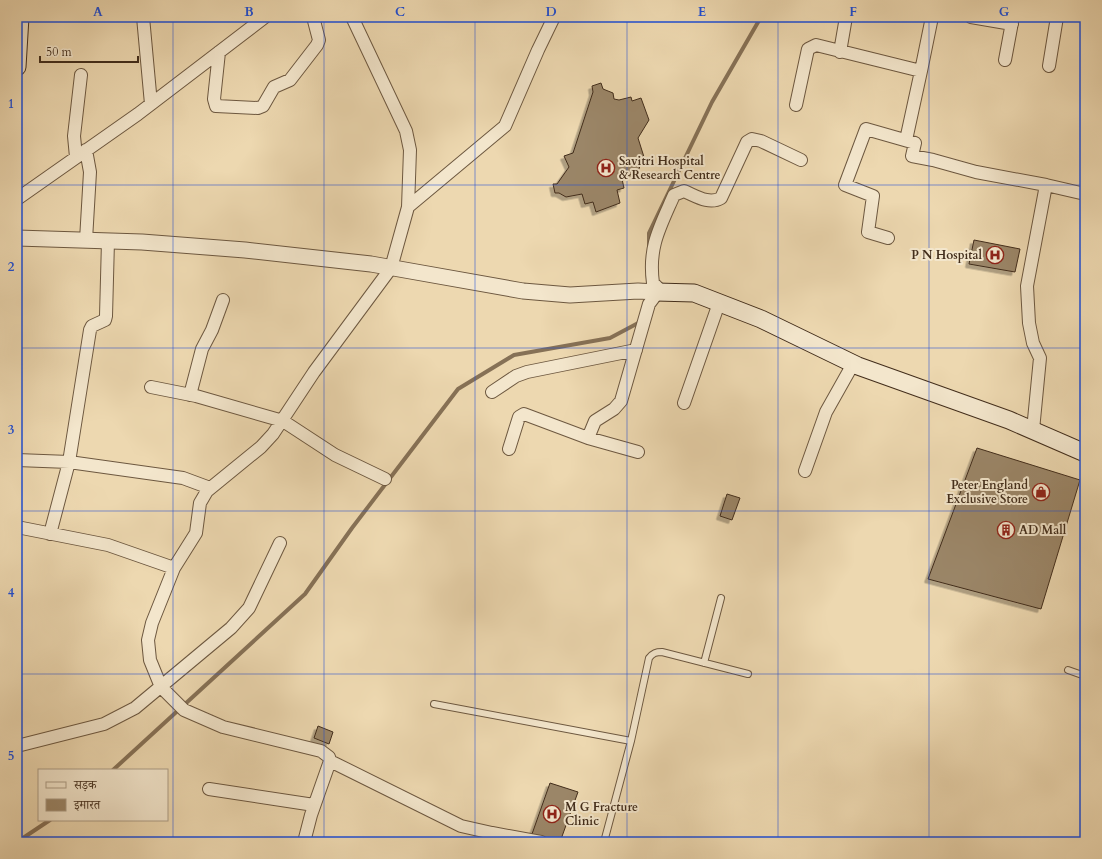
<svg xmlns="http://www.w3.org/2000/svg" width="1102" height="859" font-family="Cardo,'Noto Serif Devanagari',serif">
	<defs>
		<filter id="shadow"><feDropShadow dx="-3.5" dy="3.5" stdDeviation="0" flood-color="#0004"/></filter>
	</defs>
	<rect width="100%" height="100%" fill="#edd8b0"/>
	<filter id="stains"><feTurbulence type="fractalNoise" baseFrequency=".005" numOctaves="4"/><feColorMatrix values="0 0 0 0 .2 0 0 0 0 .09 0 0 0 0 .02 0 0 0 .5 -.17"/></filter>
	<radialGradient id="worn" r=".72"><stop offset=".6" stop-color="#630" stop-opacity="0"/><stop offset="1" stop-color="#630" stop-opacity=".3"/></radialGradient>
	<g fill="none" stroke-linecap="round" stroke-linejoin="round">
		<path stroke="#867156" stroke-width="4" d="M649,247V233L712,102L761,17
			M113,770L305,594L352,528L458,389L514,355L610,338L642,321
			M17,842L50,820"/>
	</g>
	<path fill="#9b8668" stroke="#422d1b" filter="url(#shadow)" d="M601,83L603,89L613,93L614,99L619,100L631,97L632,101L641,98L649,120L638,138L644,157L638,171L622,179L624,188L617,190L620,203L596,212L593,202L585,204L582,194L566,197L559,193H555L553,184H557L569,167L564,156L573,153L593,92L592,86Z
		M974,240L1020,249L1015,272L969,264Z
		M977,448L1080,480L1041,609L928,579Z
		M727,494L740,498L732,520L720,516Z
		M318,726L333,732L329,744L314,738Z
		M550,783L578,792L560,842H554L532,834Z"/>
	<g fill="none" stroke-linecap="round" stroke-linejoin="round">
		<defs>
			<path id="service" d="M704,663L721,598
				M1068,670L1085,676
				M434,704L631,741
				M604,842L631,741L649,658C653,653 656,652 662,652L748,674"/>
			<path id="minor" d="M143,17L151,104
				M971,17L1012,24
				M219,52L214,99L216,106L258,108L263,106L274,87L290,80L317,45L319,40L313,17
				M840,52L846,17
				M1005,60L1013,17
				M1049,66L1057,17
				M921,71L932,17
				M796,105L808,49L816,45L921,71L906,140
				M76,157L74,136L81,75
				M1046,185L1085,194
				M17,199L138,114L265,17
				M408,207L505,126L538,50L554,17
				M888,238L868,232L873,196L845,185L866,129L915,143L912,156L933,160L976,172L1046,185L1027,286L1029,323L1033,343L1040,358L1033,430
				M86,240L90,172L86,150
				M662,292L653,283C648,247 660,227 674,195L684,191C696,196 709,205 721,198L747,142L752,139L761,141L801,160
				M151,387L196,396L283,421L335,455L385,479
				M492,392L516,376L527,372L636,350
				M190,395L202,349L212,330L223,300
				M684,403L719,303
				M588,438L595,421L614,409L621,401L649,304L658,292
				M509,449L519,417L524,414L588,438L638,452
				M17,460L69,462L183,478L210,488
				M805,471L826,412L853,364
				M17,527L108,545L174,568
				M50,534L69,462L90,330L92,326L105,320L106,316L108,241
				M17,746L104,724L135,708L231,628L249,608L280,543
				M330,761L461,826L492,833
				M209,789L314,805
				M304,842L311,815L330,761L329,757L321,751L223,727L184,710L161,687L150,660L148,640L152,623L174,568L196,533L200,503L207,491L261,447L273,434L314,372L391,268L408,207L410,150L406,131L352,17
				M490,842L492,833L541,842"/>
			<path id="tertiary" d="M17,238L142,242L245,250L371,264L523,291L570,295L638,291L656,292"/>
			<path id="secondary" d="M17,67L20,17
				M656,292L694,293L761,319L858,366L1009,420L1085,453"/>
		</defs>
		<use href="#service" stroke="#6d5840" stroke-width="8"/>
		<use href="#minor" stroke="#6d5840" stroke-width="14"/>
		<use href="#tertiary" stroke="#6d5840" stroke-width="17"/>
		<use href="#secondary" stroke="#422d1b" stroke-width="19"/>
		<use href="#service" stroke="#f3e6cc" stroke-width="6"/>
		<use href="#minor" stroke="#f3e6cc" stroke-width="12"/>
		<use href="#tertiary" stroke="#f3e6cc" stroke-width="15"/>
		<use href="#secondary" stroke="#f3e6cc" stroke-width="17"/>
	</g>
	<path fill="none" stroke="#1d4ed8" stroke-width="1" stroke-opacity="0.55" d="M173,17V842M324,17V842M475,17V842M627,17V842M778,17V842M929,17V842M17,185H1085M17,348H1085M17,511H1085M17,674H1085"/>
	<defs>
		<symbol id="hospital-ring" viewBox="-11 -11 22 22"><circle r="9.5" fill="#f3e6cc" stroke="#8f2418" stroke-width="1.5"/><path d="M-5-5h3v3.5h4V-5h3V5h-3V1.5h-4V5h-3Z" fill="#8f2418"/></symbol>
		<symbol id="shop-ring" viewBox="-11 -11 22 22"><circle r="9.5" fill="#f3e6cc" stroke="#8f2418" stroke-width="1.5"/><path d="M-5-2.5h2.3a2.7 3.5 0 0 1 5.4 0H5L5.5 6h-11ZM-1.5-2.5h3a1.5 2.3 0 0 0-3 0Z" fill="#8f2418"/></symbol>
		<symbol id="building-ring" viewBox="-11 -11 22 22"><circle r="9.5" fill="#f3e6cc" stroke="#8f2418" stroke-width="1.5"/><path d="M-4-6H4V6H1V3H-1V6H-4ZM-2.5-4.3h1.7v1.8h-1.7ZM.8-4.3h1.7v1.8H.8ZM-2.5-1h1.7V.8h-1.7ZM.8-1h1.7V.8H.8Z" fill="#8f2418"/></symbol>
	</defs>
	<g fill-rule="evenodd">
		<use href="#hospital-ring" x="596" y="158" width="20" height="20"/>
		<use href="#hospital-ring" x="985" y="245" width="20" height="20"/>
		<use href="#shop-ring" x="1031" y="482" width="20" height="20"/>
		<use href="#building-ring" x="996" y="520" width="20" height="20"/>
		<use href="#hospital-ring" x="542" y="804" width="20" height="20"/>
	</g>
	<g text-anchor="middle" dominant-baseline="central" stroke-width="4" stroke-linejoin="round" paint-order="stroke">
		<g font-size="12" font-weight="bold" fill="#422d1b" stroke="#f3e6cc" text-anchor="start">
			<text x="619" y="161">Savitri Hospital<tspan x="619" dy="14">&amp; Research Centre</tspan></text>
			<text x="982" y="255" text-anchor="end">P N Hospital</text>
			<text x="1028" y="485" text-anchor="end">Peter England<tspan x="1028" dy="14">Exclusive Store</tspan></text>
			<text x="1019" y="530">AD Mall</text>
			<text x="565" y="807">M G Fracture<tspan x="565" dy="14">Clinic</tspan></text>
		</g>
	</g>
	<rect width="1102" height="859" fill="none" stroke="#edd8b0" stroke-width="44"/>
	<rect x="38" y="769" width="130" height="52" fill="#f3e6cc" stroke="#ac9c85"/>
	<rect x="46" y="782" width="20" height="6" fill="#f3e6cc" stroke="#ac9c85"/>
	<text x="74" y="789" font-size="12" fill="#422d1b">सड़क</text>
	<rect x="46" y="799" width="20" height="12" fill="#9b8668" stroke="#ac9c85"/>
	<text x="74" y="809" font-size="12" fill="#422d1b">इमारत</text>
	<path d="M40 56v6h98v-6" fill="none" stroke="#422d1b" stroke-width="2"/>
	<text x="46" y="56" font-size="12" fill="#422d1b" stroke="#f3e6cc" stroke-width="3" paint-order="stroke">50 m</text>
	<rect x="22" y="22" width="1058" height="815" fill="none" stroke="#1d4ed8" stroke-width="1.5"/>
	<g font-size="13" text-anchor="middle" font-weight="bold" fill="#1d4ed8">
		<text x="98" y="16">A</text>
		<text x="249" y="16">B</text>
		<text x="400" y="16">C</text>
		<text x="551" y="16">D</text>
		<text x="702" y="16">E</text>
		<text x="853" y="16">F</text>
		<text x="1004" y="16">G</text>
		<text x="11" y="108">1</text>
		<text x="11" y="271">2</text>
		<text x="11" y="434">3</text>
		<text x="11" y="597">4</text>
		<text x="11" y="760">5</text>
	</g>
	<rect width="100%" height="100%" filter="url(#stains)"/>
	<rect width="100%" height="100%" fill="url(#worn)"/>
</svg>
